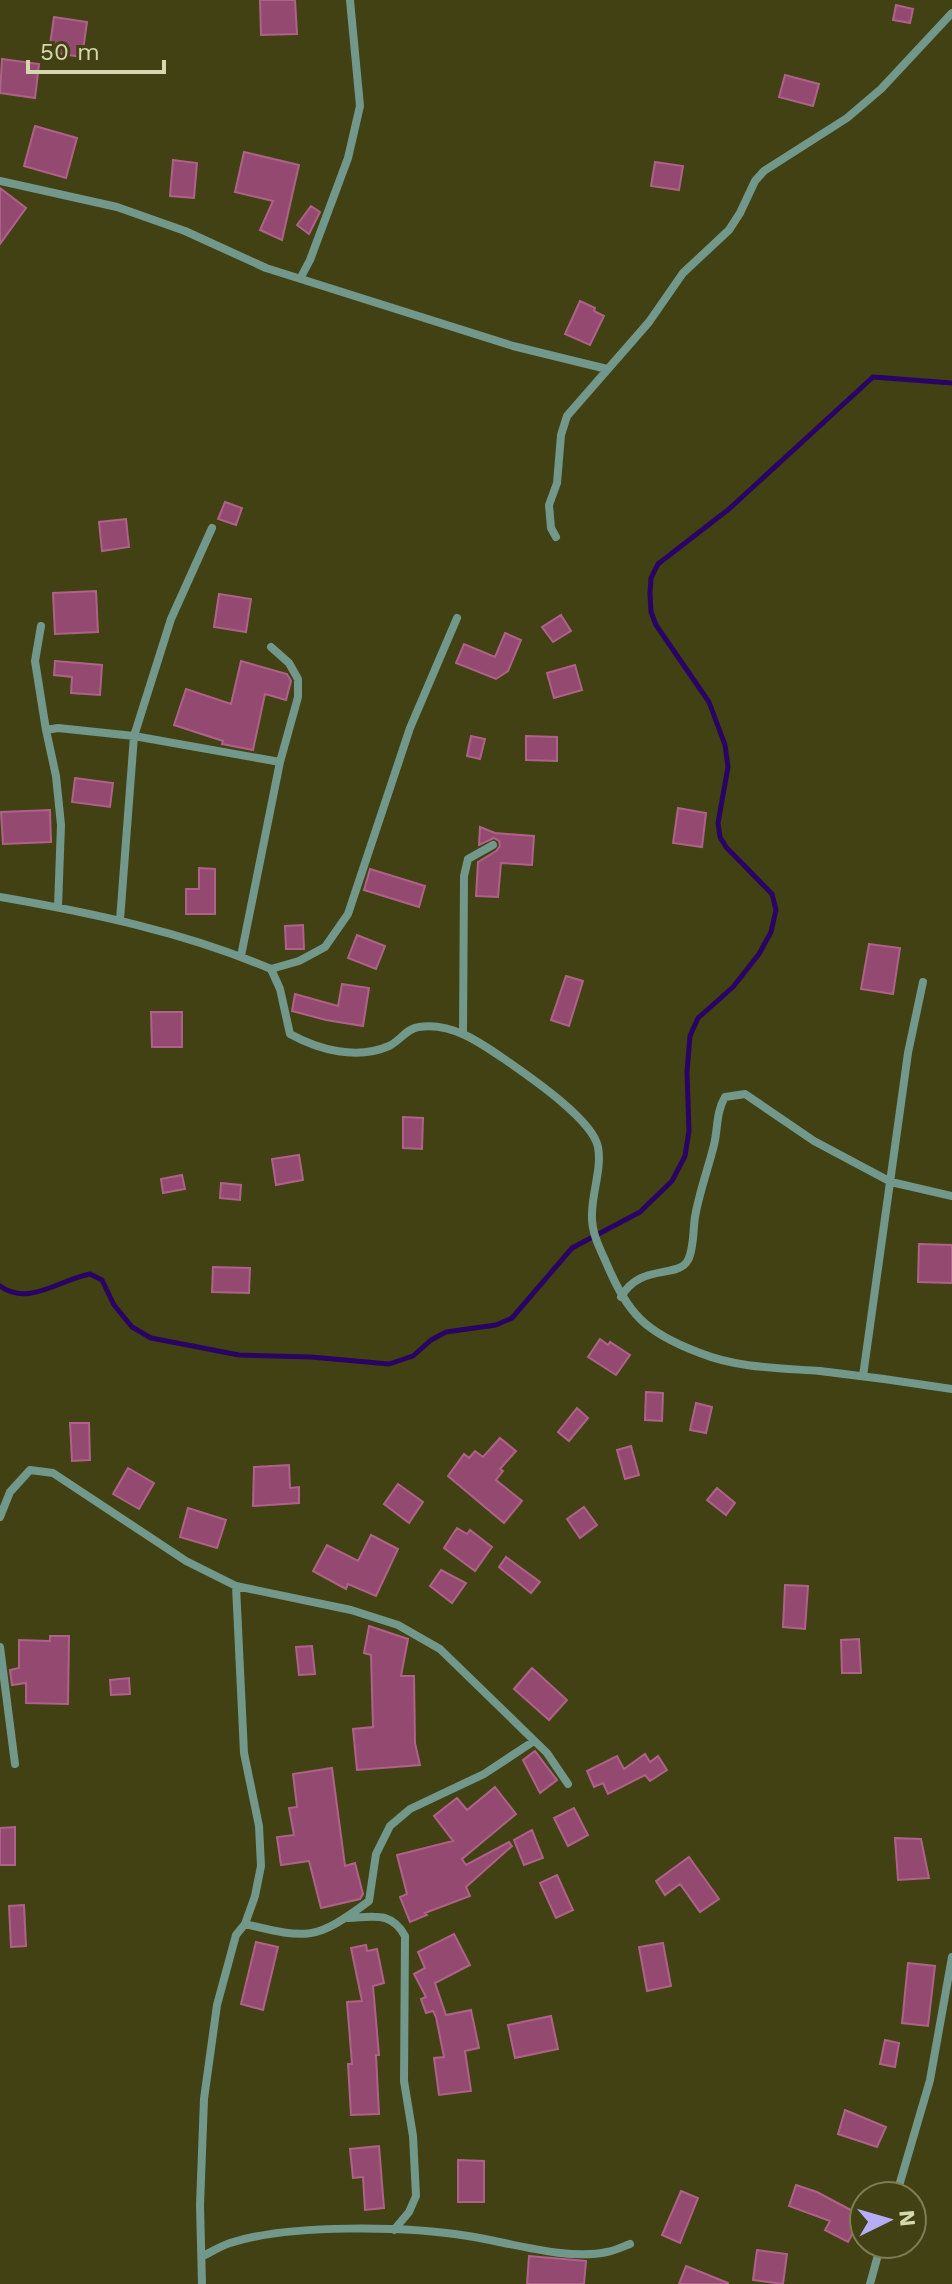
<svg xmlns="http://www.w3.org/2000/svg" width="952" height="2284" font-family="'Work Sans',sans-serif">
	<rect width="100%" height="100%" fill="#414113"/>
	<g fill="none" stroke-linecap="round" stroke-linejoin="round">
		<path stroke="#2a0465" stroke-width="5" d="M0,1286C28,1307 61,1279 90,1274L102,1280L114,1305L132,1327L151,1338L239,1355L311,1357L389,1364L413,1356L431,1340L446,1332L496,1325L512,1318L572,1248L640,1212L672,1181L685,1156L689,1131L687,1072L690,1036L698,1018L733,987L759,954L771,932L776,910L772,894L726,847L720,837L718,823L728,767L725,745L709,702L656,625L651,612L650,593L651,578L658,564L729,509L873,377L952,383"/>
	</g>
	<path fill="#944a70" stroke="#ae6287" stroke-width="2" d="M260,0H295L297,34L261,35Z
		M896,5L913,9L910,23L893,20Z
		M54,17L87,22L82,57L49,52Z
		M2,59L39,64L35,98L0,93Z
		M785,75L819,84L813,106L779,97Z
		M35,126L77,138L66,178L24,166Z
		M244,152L299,165L282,240L260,230L273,201L235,192Z
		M173,160L197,163L194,198L170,196Z
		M655,162L683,166L679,190L651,186Z
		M0,188L26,208L0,244Z
		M311,206L320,212L309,234L297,225Z
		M580,301L595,308L594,311L604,316L590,345L565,334Z
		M225,502L242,508L236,525L218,519Z
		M126,519L129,547L102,551L99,522Z
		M96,591L98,632L55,634L53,593Z
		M219,594L251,599L246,632L214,627Z
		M561,615L571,631L553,642L542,627Z
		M505,633L521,640L508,671L496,679L456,663L464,644L495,657Z
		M55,661L102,665L100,695L71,693L72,677L54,675Z
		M241,661L287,674L291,681L286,700L265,694L253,750L222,744L223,741L174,725L186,689L231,704Z
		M575,665L582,690L554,698L547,673Z
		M471,736L485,739L480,759L467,756Z
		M526,736L557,737V761L526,760Z
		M75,778L113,783L110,807L72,802Z
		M678,808L706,813L702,847L673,843Z
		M50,810L51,842L3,844L1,812Z
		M480,827L495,833L534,836L532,865L501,863L498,897L476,896L478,862L496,851L500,846L499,841L494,838L479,845Z
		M199,868L215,869V914H186V889H199Z
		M370,869L425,886L419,907L364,890Z
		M303,925L304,949H286L285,926Z
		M357,935L385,946L376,969L348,958Z
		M869,944L900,948L893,994L861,989Z
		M566,976L583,981L569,1026L551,1020Z
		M342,984L369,988L363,1026L326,1020L292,1011L295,994L338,1006Z
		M151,1012H182V1047H152Z
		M403,1117L423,1118L422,1149L403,1148Z
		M299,1155L303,1180L276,1185L272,1159Z
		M182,1175L185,1189L163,1193L161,1179Z
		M221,1183L241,1185L240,1200L220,1198Z
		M919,1244L952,1245V1283L918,1282Z
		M213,1267L250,1268L249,1293L212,1292Z
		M600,1339L608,1345L610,1342L630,1355L616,1375L588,1357Z
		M646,1392L663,1393L662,1421L645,1420Z
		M696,1403L712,1407L706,1433L690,1430Z
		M577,1408L588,1418L569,1441L558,1432Z
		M70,1423H89L90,1460L72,1461Z
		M500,1438L516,1451L500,1469L503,1471L496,1480L522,1501L504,1523L448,1476L464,1454L469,1458L475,1451L483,1457Z
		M631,1446L639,1475L625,1479L617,1450Z
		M289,1465L290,1488L299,1487V1503L253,1506L254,1467Z
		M128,1468L154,1483L139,1509L113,1494Z
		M398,1484L423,1502L409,1523L384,1504Z
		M717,1488L735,1503L726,1515L707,1500Z
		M584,1507L597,1525L580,1538L567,1519Z
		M188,1508L226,1520L217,1548L180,1537Z
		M457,1528L467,1534L470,1530L492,1547L475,1571L444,1548Z
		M371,1535L398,1549L376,1596L348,1584L346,1589L313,1571L327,1545L358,1561Z
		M506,1557L540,1582L531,1593L499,1567Z
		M441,1570L466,1583L452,1603L430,1586Z
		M785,1585L808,1586L805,1629L783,1627Z
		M369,1626L408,1639L401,1676H414L415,1743L420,1765L357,1770L353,1729L373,1727L371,1655L364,1653Z
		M50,1636H69L68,1704L26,1703V1683L12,1685L10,1670L19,1668V1640L50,1641Z
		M859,1639L861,1673H842L841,1640Z
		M312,1646L315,1674L299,1675L296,1647Z
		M532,1668L567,1700L549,1720L514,1689Z
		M129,1678L130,1694L111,1695L110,1680Z
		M535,1751L557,1780L540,1793L523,1760Z
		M645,1754L650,1762L658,1756L667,1770L650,1781L645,1775L608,1794L603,1783L594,1787L587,1771L617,1756L624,1769Z
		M332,1768L345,1866L355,1863L363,1894L360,1899L321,1908L309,1861L281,1865L277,1837L294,1835L289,1808L297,1807L293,1774Z
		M495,1787L516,1814L462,1859L466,1865L509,1842L512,1846L466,1887L470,1896L425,1913L427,1915L410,1922L400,1897L407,1894L397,1855L453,1841L434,1816L457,1798L467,1810Z
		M574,1808L588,1835L568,1846L554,1818Z
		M15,1827V1865H0V1828Z
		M532,1830L543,1858L524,1865L514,1840Z
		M895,1838L921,1839L929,1878L898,1880Z
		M689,1857L719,1899L700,1912L680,1884L665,1895L656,1881Z
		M557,1875L573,1910L556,1918L540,1883Z
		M24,1905L26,1946L11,1947L9,1906Z
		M454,1934L470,1965L435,1983L446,2015L471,2010L479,2048L465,2051L471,2091L439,2095L434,2058L444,2057L436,2017L433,2011L426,2013L421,1999L426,1997L414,1974L425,1968L418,1952Z
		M256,1942L278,1947L263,2010L241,2004Z
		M663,1943L671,1986L647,1991L639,1947Z
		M366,1945L367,1951L377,1949L384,1983L373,1986L379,2055H376L379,2114L351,2115L348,2064H352L347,2002L362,2001L351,1948Z
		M908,1963L935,1966L928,2026L902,2023Z
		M551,2016L558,2049L515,2058L508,2025Z
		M885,2040L899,2043L895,2067L880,2064Z
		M845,2110L886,2127L877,2147L838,2134Z
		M379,2146L384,2208L365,2210L363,2177L353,2178L350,2149Z
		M458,2160L484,2161V2202H458Z
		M796,2185L817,2192L862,2216L848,2242L825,2230L830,2221L789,2206Z
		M681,2191L698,2198L680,2243L662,2235Z
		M757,2250L787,2254L783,2284L753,2280Z
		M529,2256L586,2261L584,2284H527Z
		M686,2266L728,2283V2284H679Z"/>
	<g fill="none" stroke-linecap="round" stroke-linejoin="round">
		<path stroke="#71988a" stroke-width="8" d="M0,181L117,207L185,231L266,268L513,346L607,369
			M301,277L310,260L348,158L360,106L350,0
			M556,537L551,528L549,505L557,483L561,435L567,416L649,322L683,273L729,230L740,213L755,181L764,171L847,118L881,89L952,13
			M41,626L35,661L46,730L56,776L61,825L58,907
			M46,730L58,728L134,736L280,762
			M0,897C92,913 184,932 271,969L280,989L290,1034C319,1050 357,1060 389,1046C400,1041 407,1028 419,1027C452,1022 481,1043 507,1061C530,1077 593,1120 598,1147C602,1168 592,1193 592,1214C591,1230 598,1245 605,1260C628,1314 644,1332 700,1353C737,1368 780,1368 820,1371C864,1376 908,1382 952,1389
			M120,920L134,736L171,619L212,528
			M241,956L280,762L298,697V679L289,663L271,647
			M271,969L299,961L325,947L348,914L410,728L457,618
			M463,1034L464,876L468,859L493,845
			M621,1297C640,1263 678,1279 688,1260C694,1249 693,1229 695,1217C699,1193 708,1169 714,1145C718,1128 716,1112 725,1097L745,1094L814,1141L891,1182L952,1196
			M863,1376L908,1053L923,982
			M0,1517L10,1492L30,1470L53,1473L186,1561L236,1586L351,1610L398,1625L440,1649L547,1753L568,1784
			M0,1647L15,1764
			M348,1918C374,1917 391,1911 405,1936L404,2081L413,2136L416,2196L409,2212L394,2230
			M245,1924C308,1939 315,1941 369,1901L376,1854L390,1826L410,1809L484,1774L534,1741
			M896,2196L930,2080L952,1957
			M203,2256C211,2252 221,2246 230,2243C288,2224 407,2226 468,2236C508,2242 567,2261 607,2252C614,2251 622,2247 630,2244
			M202,2284L200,2205L204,2099L217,2005L236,1935L245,1924L255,1896L261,1866L259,1826L244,1753L236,1586
			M870,2284L881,2244"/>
	</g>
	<g transform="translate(888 2220) rotate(85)"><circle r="38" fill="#414113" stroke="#7c7d51" stroke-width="2"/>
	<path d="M0-6L14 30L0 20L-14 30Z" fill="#b6acf8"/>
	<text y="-12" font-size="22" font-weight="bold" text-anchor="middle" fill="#d5d7ae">N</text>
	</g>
	<path d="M28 60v12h136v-12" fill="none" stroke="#d5d7ae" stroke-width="4"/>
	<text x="40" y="60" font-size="24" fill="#d5d7ae" stroke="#414113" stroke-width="6" paint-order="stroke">50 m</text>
</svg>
